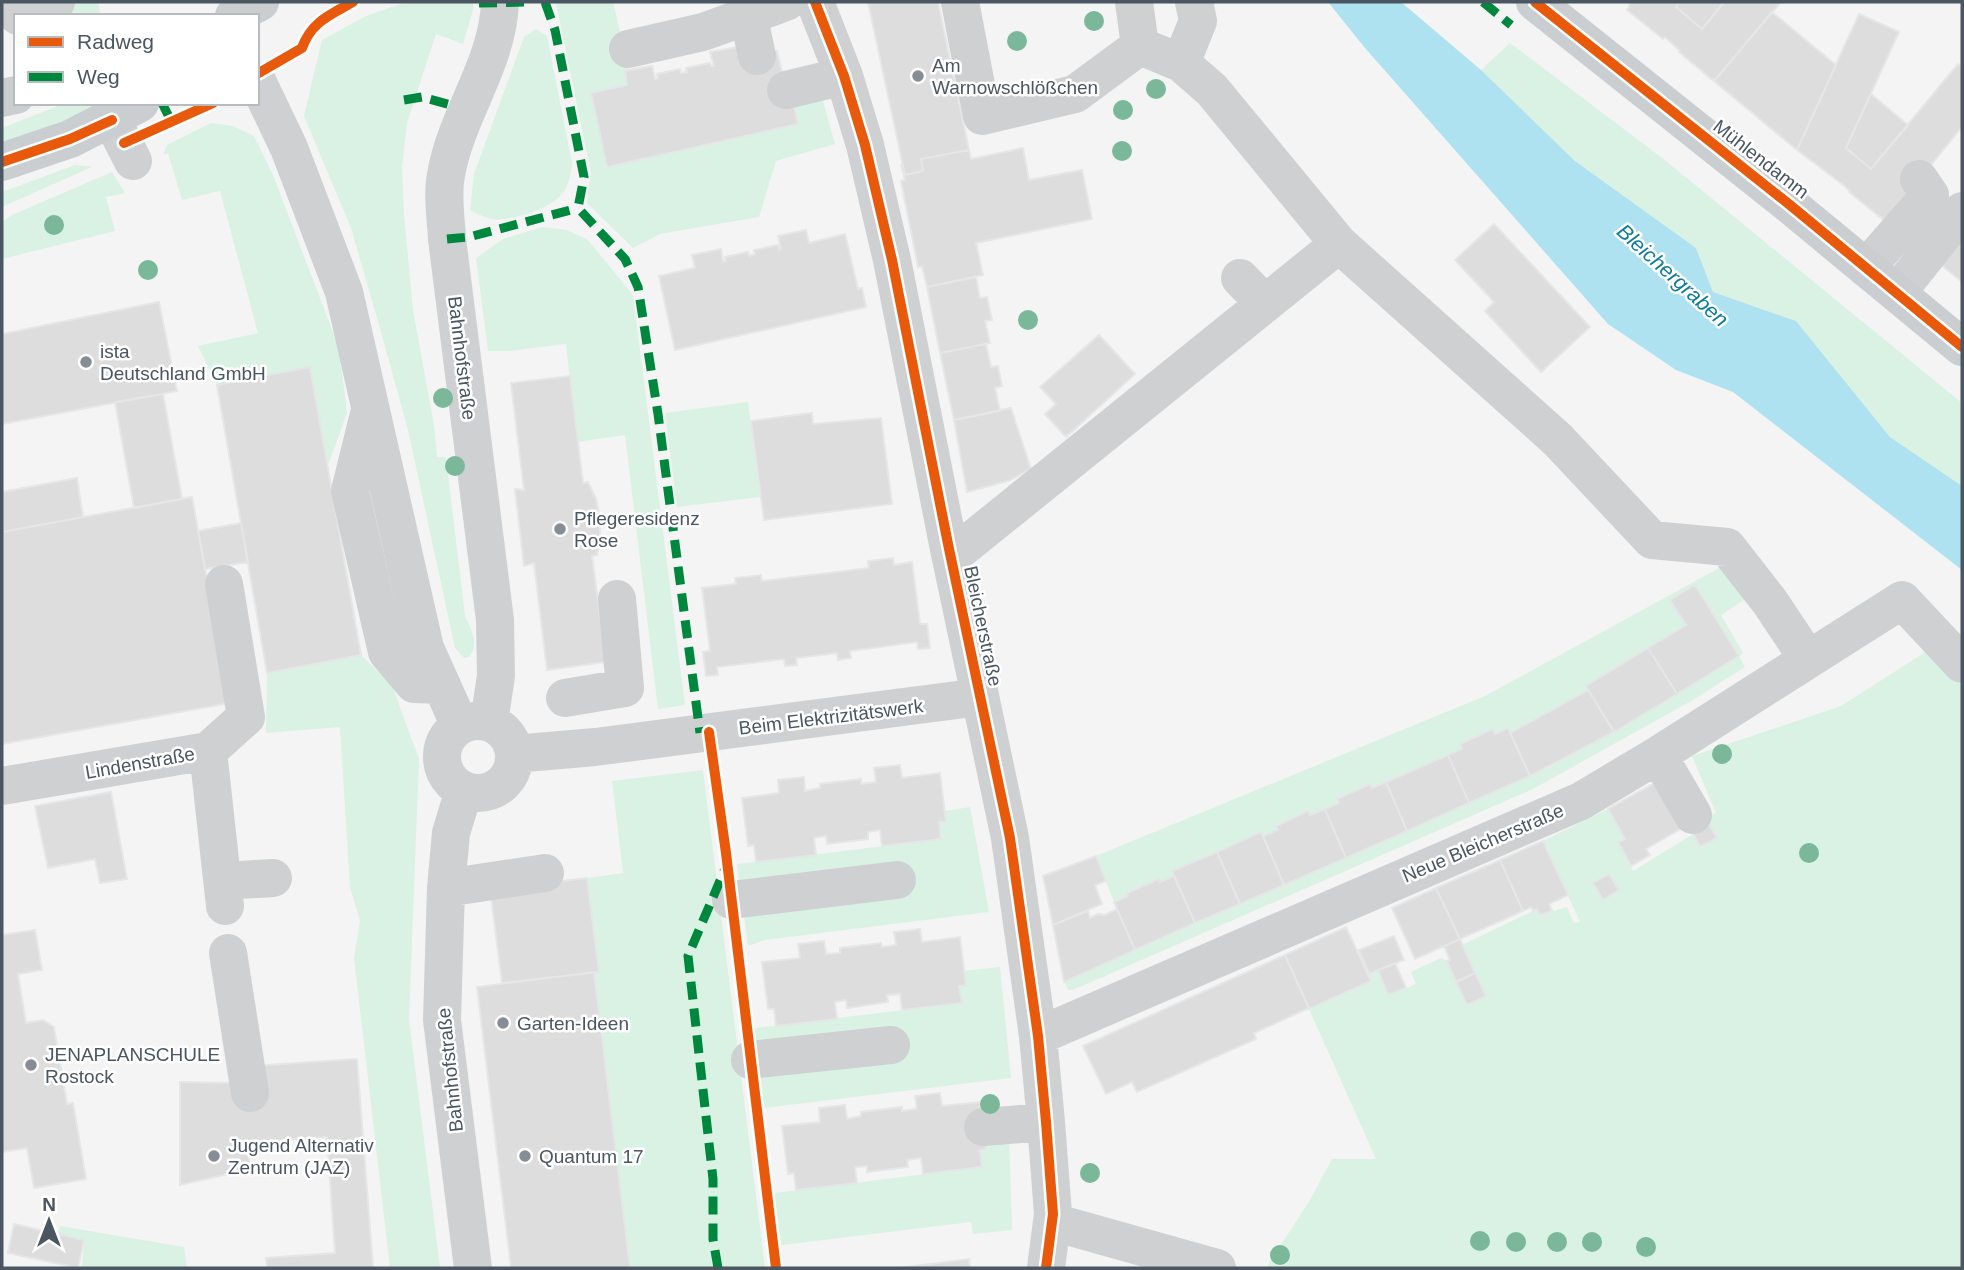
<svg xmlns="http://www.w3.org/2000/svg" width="1964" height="1270" font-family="Helvetica,sans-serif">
	<rect width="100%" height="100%" fill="#f4f4f4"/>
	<path fill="#d9f2e3" d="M80,2H98L100,12L95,16H42Z
		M406,2H473V10L463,44L436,34L407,123L402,167L404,215L413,310L434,425L437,457H446L465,616C471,629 480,644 469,657L464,658L455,648L408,430L379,325L351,228L304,116L322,40L366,16Z
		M613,2L629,70L625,72L627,85L591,93L607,167L797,124L794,105L820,90L835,144L776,161L759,217L660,234L633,248L587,203L591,173L556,3Z
		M536,29L547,36L572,163C571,173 569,186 562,194C550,208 520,218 501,219C490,221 480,215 470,210L474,174L524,37Z
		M1510,43L1666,161L1962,403V486L1890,437L1796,321L1713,292L1696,248L1575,161L1481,70Z
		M66,103H103L2,149V128Z
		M211,123L233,126L254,136L273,175L339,348L347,413L327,468L310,368L217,385L198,346L258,333L220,191L182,200L168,153L163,155L167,145Z
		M75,165L92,167L2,207V192Z
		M112,172L125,193L106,197L115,231L2,259V222L12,215Z
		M542,227L567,230L588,240L633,295L685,705L658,709L625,435L577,442L566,344L509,351H488L476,258L503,239Z
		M748,402L760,497L677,507L665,413Z
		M1721,567L1745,599L1721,615L1743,653L1739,656L1745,667L1693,700L1533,789L1073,990H1068L1064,982L1550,767L1614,732L1739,656L1695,585L1670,600L1686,625L1586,686L1588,690L1510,733L1508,728L1495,734L1493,730L1460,744L1462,749L1372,788L1370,784L1337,798L1339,803L1310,815L1308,811L1276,825L1278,830L1263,836L1261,832L1173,871L1174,876L1160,882L1158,879L1127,892L1128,896L1114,902L1096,856L1485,696Z
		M1927,651L1962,686V1268H1266L1310,1200L1332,1159H1376L1309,1009L1371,981L1369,974L1378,970L1389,995L1416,984L1411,972L1441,958L1447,961L1466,1004L1485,996L1462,945L1537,909L1541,915L1567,907L1574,923L1580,922L1543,841L1608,809L1625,839L1618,843L1633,871L1693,834L1701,847L1717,838L1704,817L1716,813L1692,756L1841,706Z
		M361,655L392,685L419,759L409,1019L440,1268H390L354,958L360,921L350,887L340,727L266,733L267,673Z
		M703,770L765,1268H630L594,972L599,971L587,878L623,873L612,781Z
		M970,807L989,912L765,940L748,946L737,864L941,839L939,822H946L945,811Z
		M1000,967L1011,1078L756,1109L747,1029L961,1003L959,986L966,985L964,971Z
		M1009,1134L1012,1230L973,1234L971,1222L774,1246L767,1194L981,1167L980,1150L986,1149L985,1137Z
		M60,1226L184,1247L187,1268H82L84,1240L57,1234Z"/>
	<path fill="#aee2f0" d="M1328,2H1401L1481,70L1575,161L1696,248L1713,292L1796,321L1890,437L1962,486V570L1733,392L1676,370L1608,324L1365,48Z"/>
	<path fill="#ddddde" stroke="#e5e6e7" stroke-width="2" d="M868,2H938L969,150L921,159L923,171L905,175Z
		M1631,2H1679L1676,7L1702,29L1724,2H1781L1714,81L1679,52L1680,51L1665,37L1663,39L1627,10Z
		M1679,2H1724L1702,29L1676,7Z
		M1772,12L1836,65L1797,150L1714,81Z
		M1859,14L1899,32L1846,148L1871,169L1958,64L1962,67V127L1885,221L1849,192L1850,191L1842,184L1797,150Z
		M738,47L757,56L777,51L786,90L794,105L798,124L607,167L591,93L627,85L625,71L629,70L652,66L655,79L658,78L657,74L680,69L681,73L687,72L686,68L710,63L711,66H714L710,52Z
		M1871,94L1908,125L1871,169L1846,148Z
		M1023,148L1029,180L1082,170L1092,219L976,243L983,275L927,287L922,266L918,267L901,181L905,180L901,164L905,175L923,171L921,159L969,150L971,159Z
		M1494,224L1590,327L1541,372L1485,311L1494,302L1455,260Z
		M806,230L809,243L845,234L858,289L862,288L866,307L675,350L659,276L695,268L692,255L721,249L723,262L726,261L725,257L748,252L749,256L755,254L754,250L778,245L779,250L781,249L778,236Z
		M1962,235V282L1939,263Z
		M976,277L980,298L987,297L992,320L985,321L990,343L940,353L927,287Z
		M159,302L177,391L2,424V334Z
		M1099,335L1135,374L1066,437L1045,414L1056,404L1040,387Z
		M986,344L991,367L998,366L1002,386L995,388L1000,411L954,420L940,353Z
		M310,367L361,655L267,673L217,385Z
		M570,376L583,483L588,482L596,499L600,518V541L597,555L592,556L606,662L547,670L534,563L524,566L515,489L524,490L511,383Z
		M163,394L182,499L134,508L115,402Z
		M1011,408L1031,469L1008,481L967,492L954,420Z
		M812,413L813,424L881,418L892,504L764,520L751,421Z
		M77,478L83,517L2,532V492Z
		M192,497L230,703L2,744V532Z
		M241,523L248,562L205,569L198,531Z
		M893,558L894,565L912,562L920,624H927L930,648L918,649L917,642L850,651L851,658L838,660L837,653L796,658L797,665L785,666L784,659L717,667L718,675L706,676L703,652L710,651L702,588L736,584L735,578L761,575L762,581L869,568L868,561Z
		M1695,585L1739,656L1677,694L1648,648L1686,625L1670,600Z
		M1648,648L1677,694L1614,732L1586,686Z
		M1588,690L1614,732L1530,776L1510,733Z
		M1508,728L1530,776L1469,803L1448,755L1462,749L1460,744L1493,729L1495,734Z
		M1448,755L1469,803L1407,831L1386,782Z
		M900,765L902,778L940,773L946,822H939L941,839L882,846L880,830L868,832V839L827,844L826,836L814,838L816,855L756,862L754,845L748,846L742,798L779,793L778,780L804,777L805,791L820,788V784L861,779V784L876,782L874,768Z
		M1658,781L1684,827L1646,849L1650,855L1631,866L1618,842L1625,839L1608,809Z
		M1386,782L1407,831L1346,858L1325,809L1339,803L1337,799L1370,784L1372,788Z
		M111,792L127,879L100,883L95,859L48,868L35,806Z
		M1325,809L1346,858L1284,885L1263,836L1278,830L1276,826L1308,811L1310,815Z
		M1710,825L1717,838L1700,847L1693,834Z
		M1261,832L1284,885L1240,904L1217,852Z
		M1543,841L1568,895L1549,904L1552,911L1540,915L1537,909L1533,911L1531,907L1523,911L1500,860Z
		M1217,852L1240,904L1195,923L1172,871Z
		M1096,856L1106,881L1095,885L1102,904L1053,925L1043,876Z
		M1500,860L1523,911L1460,939L1436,888Z
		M1609,874L1619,890L1603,900L1593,883Z
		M1174,876L1195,923L1135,950L1114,902L1128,896L1127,893L1159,879L1160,882Z
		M587,878L599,972L502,983L490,889Z
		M1436,888L1460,939L1415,959L1392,908Z
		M1117,909L1135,950L1064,982L1053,925L1088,911L1090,918L1098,914L1105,915Z
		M1346,927L1371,981L1309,1009L1285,955Z
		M920,929L922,942L960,937L966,986H959L962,1003L902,1010L900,994L887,995L888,1002L847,1008L846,1000L835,1002L837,1019L776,1026L774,1009H768L762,962L800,958L798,944L824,941L826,954L840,953V948L881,943L882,947L896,945L894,932Z
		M35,930L42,970L18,974L26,1023L43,1020L54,1027L67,1104L73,1103L86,1179L34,1188L27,1148L2,1152V935Z
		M1394,936L1404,960L1369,974L1359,950Z
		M1460,939L1475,973L1456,982L1447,961L1450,960L1444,946Z
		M1285,955L1309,1008L1254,1033L1256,1039L1137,1092L1132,1082L1106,1094L1083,1046Z
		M1395,963L1406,988L1388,995L1378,970Z
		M594,972L630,1268H511L477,987Z
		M1475,973L1486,996L1467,1005L1456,982Z
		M357,1059L373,1268H267L266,1258L335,1253L327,1137L246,1142L251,1169L180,1185V1082L234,1083L252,1066Z
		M940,1093L942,1106L980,1102L986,1149L980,1150L982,1167L923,1174L921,1158L907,1160L908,1167L867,1172V1166L855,1167L857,1183L796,1190L794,1173L788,1174L782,1126L820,1122L819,1108L845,1105L847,1119L861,1116V1112L902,1107V1111L917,1109L915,1096Z
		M14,1224L84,1240L78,1268L8,1253Z
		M969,1259L970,1268H898Z"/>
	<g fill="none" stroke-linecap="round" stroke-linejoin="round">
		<path stroke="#ced0d2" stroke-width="38" d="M815,2L844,76L865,145L892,260L948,544L1010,838L1038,1036L1046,1122L1053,1214L1046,1268
			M960,2L982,116L1075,94L1140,46L1181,63L1212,90L1339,244L1558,440L1652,540L1727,547L1770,602L1808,659
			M1134,2L1140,46
			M748,14L757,56
			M18,16L56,2
			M628,49L703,32L786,2
			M1181,63L1198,21L1194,2
			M257,81L289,148L344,292L425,648L460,726
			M786,90L844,76
			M112,120L133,161
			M1866,268L1930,195L1919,179
			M1240,278L1265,304
			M1897,293L1962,211
			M369,414L350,491L387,652L414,684L441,685
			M951,557L1339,244
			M565,698L625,688L617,599
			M442 757a36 36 0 1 1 72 0a36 36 0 1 1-72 0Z
			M489,722L496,676L495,620L447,239C446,219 442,195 446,175C456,115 498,64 500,2
			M208,751L246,717L224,584
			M208,751L225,906
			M514,754L595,747L980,697
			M1658,755L1693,815
			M2,786L208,751
			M464,790L451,833L446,888L442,1020L473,1268
			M223,881L273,878
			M446,888L545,873
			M731,900L897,880
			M228,953L250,1093
			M1038,1036L1581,801L1658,755L1902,600L1962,664
			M750,1060L891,1045
			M983,1127L1046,1122
			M1053,1222L1217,1268"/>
		<path stroke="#caced1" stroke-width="38" d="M1535,2L1790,205L1962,347
			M234,16L260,2
			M2,98L16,95
			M2,162L70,139L140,103"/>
		<path stroke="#00873e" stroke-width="9" stroke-dasharray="18 9" stroke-linecap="butt" d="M545,2L555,30L584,177L578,208L625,259L638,287L658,414L700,733
			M1483,2L1511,25
			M479,3L529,2
			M404,100L422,97L451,105
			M162,103L171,121
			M447,239L469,237L578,208
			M718,1268L713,1239V1179L688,956L725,869"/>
		<defs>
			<path id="cycleway" d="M815,2L844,76L865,145L892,260L948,544L1010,838L1038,1036L1046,1122L1053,1214L1046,1268
				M1535,2L1790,205L1962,347
				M257,74L302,48C311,22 330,15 353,2
				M124,143L213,103
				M2,162L70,139L112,120
				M709,732L726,853L776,1268"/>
		</defs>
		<use href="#cycleway" stroke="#fff" stroke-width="15"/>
		<use href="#cycleway" stroke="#e8590c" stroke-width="10"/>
	</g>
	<g fill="#7ab899">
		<circle cx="1094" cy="21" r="10"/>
		<circle cx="1017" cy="41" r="10"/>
		<circle cx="1156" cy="89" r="10"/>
		<circle cx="1123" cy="110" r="10"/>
		<circle cx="1122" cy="151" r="10"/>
		<circle cx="54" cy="225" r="10"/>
		<circle cx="148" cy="270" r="10"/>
		<circle cx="1028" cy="320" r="10"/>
		<circle cx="443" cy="398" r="10"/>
		<circle cx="455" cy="466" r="10"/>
		<circle cx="1722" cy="754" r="10"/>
		<circle cx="1809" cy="853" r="10"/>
		<circle cx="990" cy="1104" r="10"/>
		<circle cx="1090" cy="1173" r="10"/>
		<circle cx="1480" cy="1241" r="10"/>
		<circle cx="1516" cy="1242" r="10"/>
		<circle cx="1557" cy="1242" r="10"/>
		<circle cx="1592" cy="1242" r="10"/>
		<circle cx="1646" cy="1247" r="10"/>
		<circle cx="1280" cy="1255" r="10"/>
	</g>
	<g fill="#868d94" stroke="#fff" stroke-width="2.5">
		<circle cx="918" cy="76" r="7"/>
		<circle cx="86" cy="362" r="7"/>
		<circle cx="560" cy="529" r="7"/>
		<circle cx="503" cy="1023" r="7"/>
		<circle cx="31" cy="1065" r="7"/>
		<circle cx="214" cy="1156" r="7"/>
		<circle cx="525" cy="1156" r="7"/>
	</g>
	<g text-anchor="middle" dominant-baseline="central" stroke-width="5" stroke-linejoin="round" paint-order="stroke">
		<g font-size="19" fill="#4a5661" stroke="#fff" text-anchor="start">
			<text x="932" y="65">Am<tspan x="932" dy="22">Warnowschlößchen</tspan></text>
			<text x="100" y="351">ista<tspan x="100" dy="22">Deutschland GmbH</tspan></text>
			<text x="574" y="518">Pflegeresidenz<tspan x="574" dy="22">Rose</tspan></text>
			<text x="517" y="1023">Garten-Ideen</text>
			<text x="45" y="1054">JENAPLANSCHULE<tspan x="45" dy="22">Rostock</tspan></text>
			<text x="228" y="1145">Jugend Alternativ<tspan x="228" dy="22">Zentrum (JAZ)</tspan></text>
			<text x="539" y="1156">Quantum 17</text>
		</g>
		<g font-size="19" fill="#4a5661" stroke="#fff">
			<text transform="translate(1761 159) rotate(38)">Mühlendamm</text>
			<text transform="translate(462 358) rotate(83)">Bahnhofstraße</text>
			<text transform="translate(983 626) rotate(78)">Bleicherstraße</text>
			<text transform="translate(831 717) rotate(-7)">Beim Elektrizitätswerk</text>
			<text transform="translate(140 763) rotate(-10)">Lindenstraße</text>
			<text transform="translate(1483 843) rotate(-23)">Neue Bleicherstraße</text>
			<text transform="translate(450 1070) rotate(-96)">Bahnhofstraße</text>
		</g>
		<g font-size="21" font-style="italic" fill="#0c7c9b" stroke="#fff">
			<text transform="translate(1673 275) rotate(42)">Bleichergraben</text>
		</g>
	</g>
	<rect width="1964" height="1270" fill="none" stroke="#4a5661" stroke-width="7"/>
	<rect x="14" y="14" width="245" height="91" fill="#ffffff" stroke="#b7bbc0" stroke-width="2"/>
	<rect x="28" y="37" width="35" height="10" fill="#e8590c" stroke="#b7bbc0" stroke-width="2"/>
	<text x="77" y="49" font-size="21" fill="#4a5661">Radweg</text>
	<rect x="28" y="72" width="35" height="10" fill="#00873e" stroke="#b7bbc0" stroke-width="2"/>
	<text x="77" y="84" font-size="21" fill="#4a5661">Weg</text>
	<g transform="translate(49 1221)" stroke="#ffffff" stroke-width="5" paint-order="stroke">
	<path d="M0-5L12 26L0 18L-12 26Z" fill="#4a5661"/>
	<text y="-10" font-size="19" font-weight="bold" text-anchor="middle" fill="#4a5661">N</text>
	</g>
</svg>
